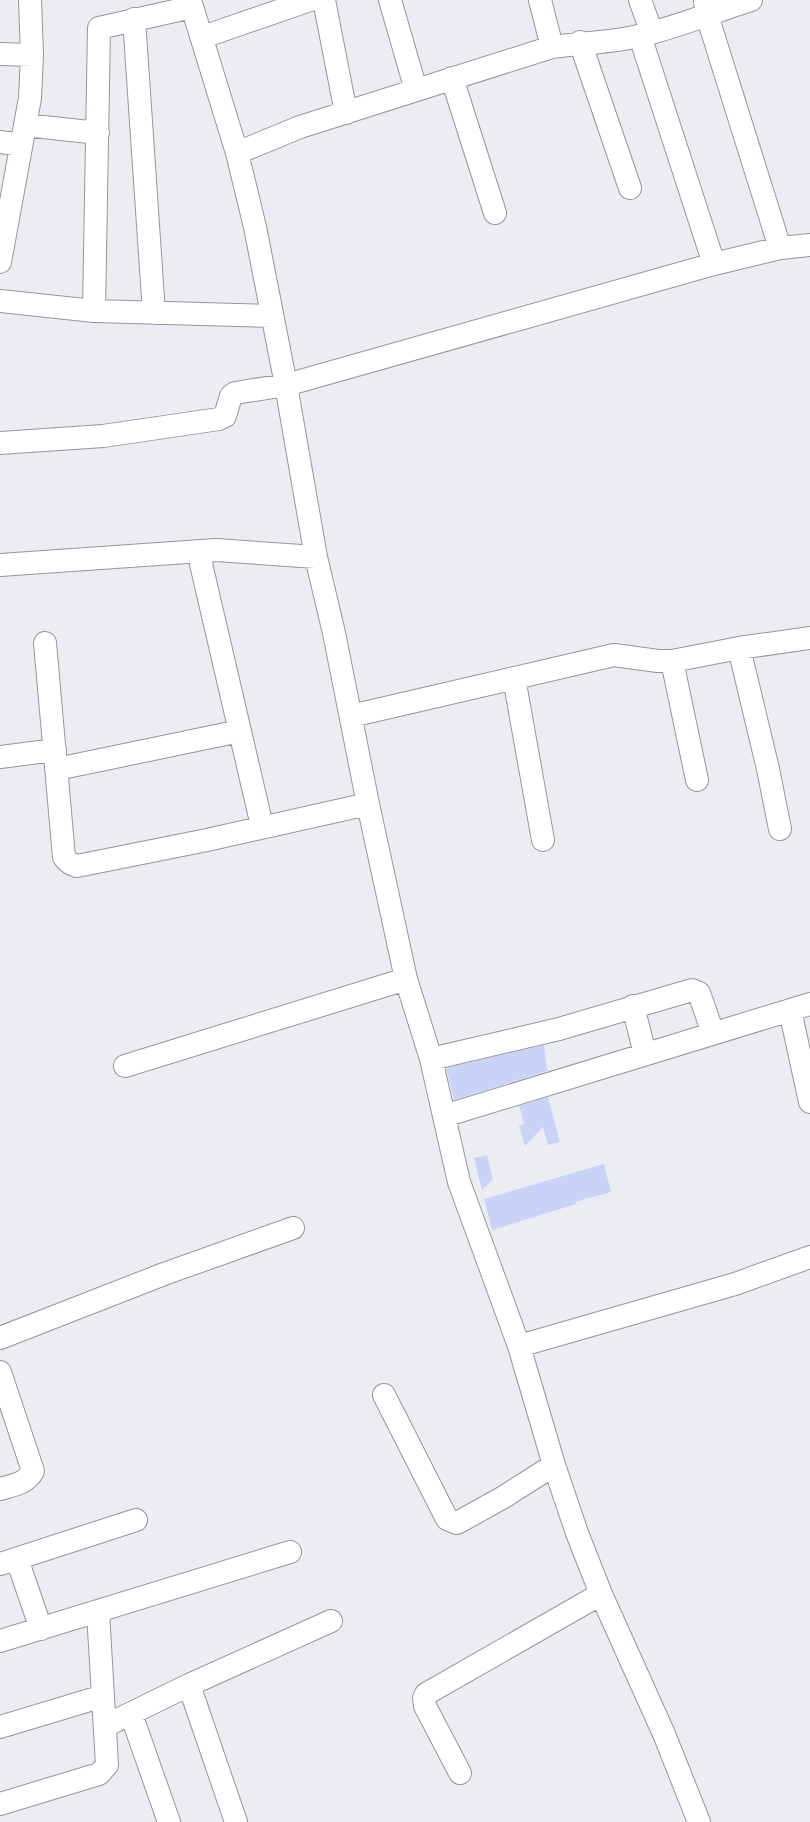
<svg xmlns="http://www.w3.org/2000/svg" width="810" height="1822" font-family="'Public Sans',sans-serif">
	<rect width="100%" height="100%" fill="#ecedf2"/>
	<path fill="#c8d3f7" d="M544,1045L547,1071L454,1100L446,1068Z
		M548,1097L560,1142L548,1145L543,1127L525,1146L519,1126L524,1124L519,1106Z
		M487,1155L493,1179L482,1190L474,1158Z
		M604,1164L611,1192L575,1202L576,1204L492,1230L484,1199Z"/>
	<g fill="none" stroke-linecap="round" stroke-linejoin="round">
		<defs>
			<path id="minor" d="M190,0L237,153L255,227L286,385L316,557L334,633L368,804L406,979L431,1059L459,1182L519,1346L554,1465L577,1533L601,1594L664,1734L699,1822
				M324,0L346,113
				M390,0L416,90
				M540,0L552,47
				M640,0L652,33
				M705,1L707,15L780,248
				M134,19L154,313
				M640,36L714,264
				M203,37L310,0
				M580,42L630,188
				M0,54L32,55
				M452,78L495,213
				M25,125L98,133
				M0,142L21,145
				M237,153L300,127L552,47C579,43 607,43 634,37C674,29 712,12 751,0
				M0,262L30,98L32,55L30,0
				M0,301L94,311L272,316
				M94,311L99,28L192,7
				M0,443L103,436L219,419L225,416L231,396L235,393L286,385L714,264L780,248L810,245
				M204,551L201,564L262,826
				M0,565L216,550L316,557
				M45,643L64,857C68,863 71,864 77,866L207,840L368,804
				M739,648L768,769L780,829
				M672,661L697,780
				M514,678L543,840
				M351,716L614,655L658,661H672L739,648L810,638
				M0,757L55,750
				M57,769L240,731
				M633,1006L645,1054
				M790,1010L810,1102
				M431,1059L559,1029L692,990L699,993L713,1033
				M125,1066L406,979
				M444,1116L810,1004
				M0,1338L164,1274L293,1228
				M519,1346L735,1284L810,1257
				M0,1372L33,1471C26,1484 13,1485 0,1489
				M384,1395L447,1519L457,1523L502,1498L554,1465
				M17,1559L41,1629
				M0,1564L136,1520
				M0,1641L290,1552
				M189,1685L236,1822
				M131,1714L169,1822
				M105,1726L189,1685L331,1621
				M0,1727L103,1696
				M460,1773L425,1706L424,1698L426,1694L601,1594
				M0,1804L99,1774L107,1765L98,1612"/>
		</defs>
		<use href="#minor" stroke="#94969a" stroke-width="24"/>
		<use href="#minor" stroke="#fff" stroke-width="22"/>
	</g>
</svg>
